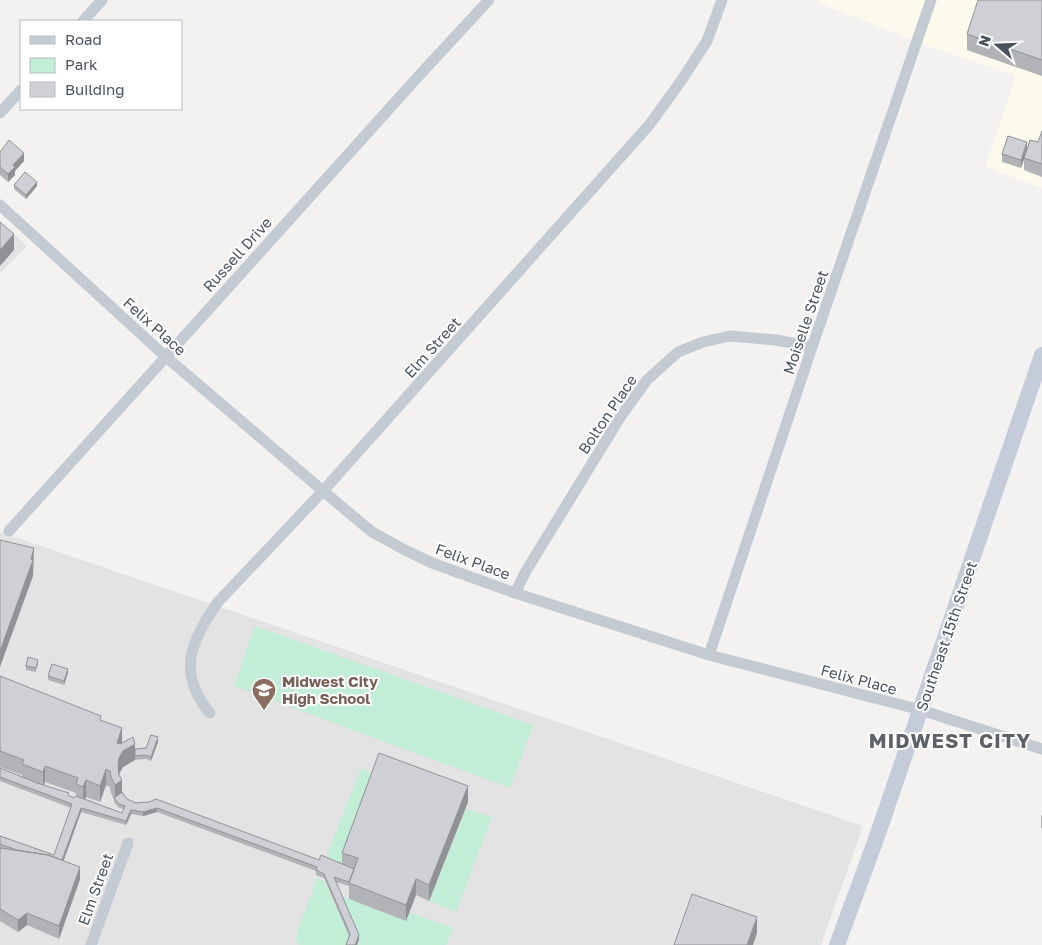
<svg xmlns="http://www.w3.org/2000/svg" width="1042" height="945" font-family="'Golos Text',sans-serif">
	<rect width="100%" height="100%" fill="#f3f2f1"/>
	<path fill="#fcf9ed" d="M820,0H1042V188L985,167L1014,81V75L928,46L819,3Z"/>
	<path fill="#e4e3e3" d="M0,221L27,246L0,274Z
		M0,532L863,826L821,945H0Z"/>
	<path fill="#c2eed8" d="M255,626L533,725L510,788L234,686Z
		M361,768L369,771L374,785L342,869L325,860Z
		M466,809L492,817L456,912L429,901Z
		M317,878L324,881L350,938L348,945H300L295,938Z
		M339,895L406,921L409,912L453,928L446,945H357Z"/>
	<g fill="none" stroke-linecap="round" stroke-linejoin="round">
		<path stroke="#c3cad2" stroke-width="11" d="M83,21L102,0
			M0,113L21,90
			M0,205L165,356L323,491L372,532L403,549L432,563L515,593L709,655L921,710L1042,749
			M9,531L425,69L489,0
			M515,593L526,571L621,416L647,380L678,352L703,342L730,336L776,340L812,347
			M709,655L812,347L931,0
			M210,713C176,673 191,640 218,602L323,491L650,124L681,81L707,41L722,0
			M91,945L128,843"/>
		<path stroke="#c5ccd9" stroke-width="16" d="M837,945L875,842L1042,355"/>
	</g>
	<path fill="#b1b3b7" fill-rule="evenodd" d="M1042,0V76L967,50V34Z
		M1042,131V177L1024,170V159L1021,168L1002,162V154L1027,150L1038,142Z
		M0,152L24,161L15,171V175L8,182L0,175Z
		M14,185L37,186L26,199L14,189Z
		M38,664L36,672L26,670V666Z
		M68,673L64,685L48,680V676Z
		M0,676L101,721L122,743L135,749L146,748L158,742L151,761L146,759L135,760L123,767L119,774L122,792L127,799L136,803L149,802L319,860L342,863V853L468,802L429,901L416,895L406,921L349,899V886L336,882L359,939L357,945H346L349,936L324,878L316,875V871L157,812L143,816L131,814L126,825L81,812L63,861L80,879L59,939L27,925L18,932L0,921V836L54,855L71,808L0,781V768L22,777V775L0,767ZM45,782L76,793V796L74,798L69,796L44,785ZM106,785L110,787L111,793L114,800V802L119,808L124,809L122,813L85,799L86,797L100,802Z
		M1042,814V828H1041V816Z"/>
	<path fill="#909295" d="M1027,142V151L1021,168V160Z
		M24,153V161L15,171V175L8,182V174L13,165Z
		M37,182V186L26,199V195Z
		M14,234V250L0,266V250Z
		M34,548L33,576L0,667V651Z
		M68,669V673L64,685V681Z
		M122,728V744L117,759V743Z
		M158,737V742L151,761V757Z
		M135,744V760L123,767L119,774L118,781V765L119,758L123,751Z
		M45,766V782L43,788V772Z
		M106,769V785L100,802V786Z
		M86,780V797L83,803V787Z
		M122,780V796L115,798V785Z
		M468,786V802L429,901V885Z
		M81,808V812L60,871V867Z
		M157,808V812L143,816V812Z
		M131,810V814L126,825V821Z
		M80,867V879L59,939V926Z
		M416,879V895L406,921V905Z
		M27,913V925L18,932V920Z
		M757,917V933L753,945H747Z
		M359,935V939L357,945H355Z"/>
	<path fill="#ced0d5" stroke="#909295" d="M978,0H1042V60L967,34Z
		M1042,131V164L1024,158L1030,140L1038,142Z
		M1008,136L1027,142L1021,160L1002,154Z
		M9,140L24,153L13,165L15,167L8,174L0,167V152Z
		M25,172L37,182L26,195L14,185Z
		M0,222L14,234L0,250Z
		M0,540L34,548L31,559L33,560L0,651Z
		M28,657L38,660L36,668L26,666Z
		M52,664L68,669L64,681L48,676Z
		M0,676L101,716L100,720L122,728L117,743L120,744L133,737L135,744L123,751L119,758L118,765L119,775L122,780L115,785L111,777L110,771L106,769L100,786L86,780L83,787L76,784L78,778L45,766L43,772L22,764L24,760L0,751Z
		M151,735L158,737L151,757L146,755L135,756V749L146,748Z
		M379,753L468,786L429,885L416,879L406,905L349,883L358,858L342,853Z
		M0,768L37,783L69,793L68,795L74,798L76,796L122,813L125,806L119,804L114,798L122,792L127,799L136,803L149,802L156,799L319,860L321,855L354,869L349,882L334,877L359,935L355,945H346L350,934L324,874L316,870L317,867L157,808L143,812L131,810L126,821L81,808L62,860L48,855L17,850L0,844V836L54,855L72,804L0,777Z
		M0,848L48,855L80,867L59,926L27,913L18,920L0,909Z
		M692,894L757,917L747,945H674Z"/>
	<defs>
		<symbol id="school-pin" viewBox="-11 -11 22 30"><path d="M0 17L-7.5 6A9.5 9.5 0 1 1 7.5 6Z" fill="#8d6e63" stroke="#fff"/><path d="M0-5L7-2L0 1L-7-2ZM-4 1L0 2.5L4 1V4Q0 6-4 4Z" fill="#fff"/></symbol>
	</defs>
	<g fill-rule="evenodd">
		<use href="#school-pin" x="250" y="676" width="28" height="38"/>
	</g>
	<g text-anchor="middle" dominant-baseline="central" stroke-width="4" stroke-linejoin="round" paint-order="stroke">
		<g font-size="15" fill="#4a525e" stroke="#fff">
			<text transform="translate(237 254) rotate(-48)">Russell Drive</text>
			<text transform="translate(805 322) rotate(-71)">Moiselle Street</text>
			<text transform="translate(155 326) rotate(42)">Felix Place</text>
			<text transform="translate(432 347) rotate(-48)">Elm Street</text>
			<text transform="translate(607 414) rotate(-56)">Bolton Place</text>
			<text transform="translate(473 561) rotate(20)">Felix Place</text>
			<text transform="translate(946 636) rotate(-71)">Southeast 15th Street</text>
			<text transform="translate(859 679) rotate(15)">Felix Place</text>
			<text transform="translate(95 889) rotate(-70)">Elm Street</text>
		</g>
		<g font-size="15" font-weight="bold" fill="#785e54" stroke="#fff" text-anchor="start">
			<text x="282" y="681">Midwest City<tspan x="282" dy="17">High School</tspan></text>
		</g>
		<g font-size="20" font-weight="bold" letter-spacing="1" fill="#5e6166" stroke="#fff">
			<text x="950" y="740">MIDWEST CITY</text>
		</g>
	</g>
	<rect x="20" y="20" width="162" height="90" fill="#ffffff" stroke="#b7babf"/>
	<rect x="30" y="36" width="25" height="8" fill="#c5ccd9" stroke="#b7babf"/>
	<text x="65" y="45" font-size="15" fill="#4a525e">Road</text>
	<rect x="30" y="58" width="25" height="15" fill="#c2eed8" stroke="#b7babf"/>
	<text x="65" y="70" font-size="15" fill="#4a525e">Park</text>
	<rect x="30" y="82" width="25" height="15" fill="#ced0d5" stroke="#b7babf"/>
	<text x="65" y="95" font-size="15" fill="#4a525e">Building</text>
	<g transform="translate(997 45) rotate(289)" stroke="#ffffff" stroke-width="4" paint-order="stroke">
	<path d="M0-4L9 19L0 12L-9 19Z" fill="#4a525e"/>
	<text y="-8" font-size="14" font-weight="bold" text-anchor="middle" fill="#4a525e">N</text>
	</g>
</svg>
